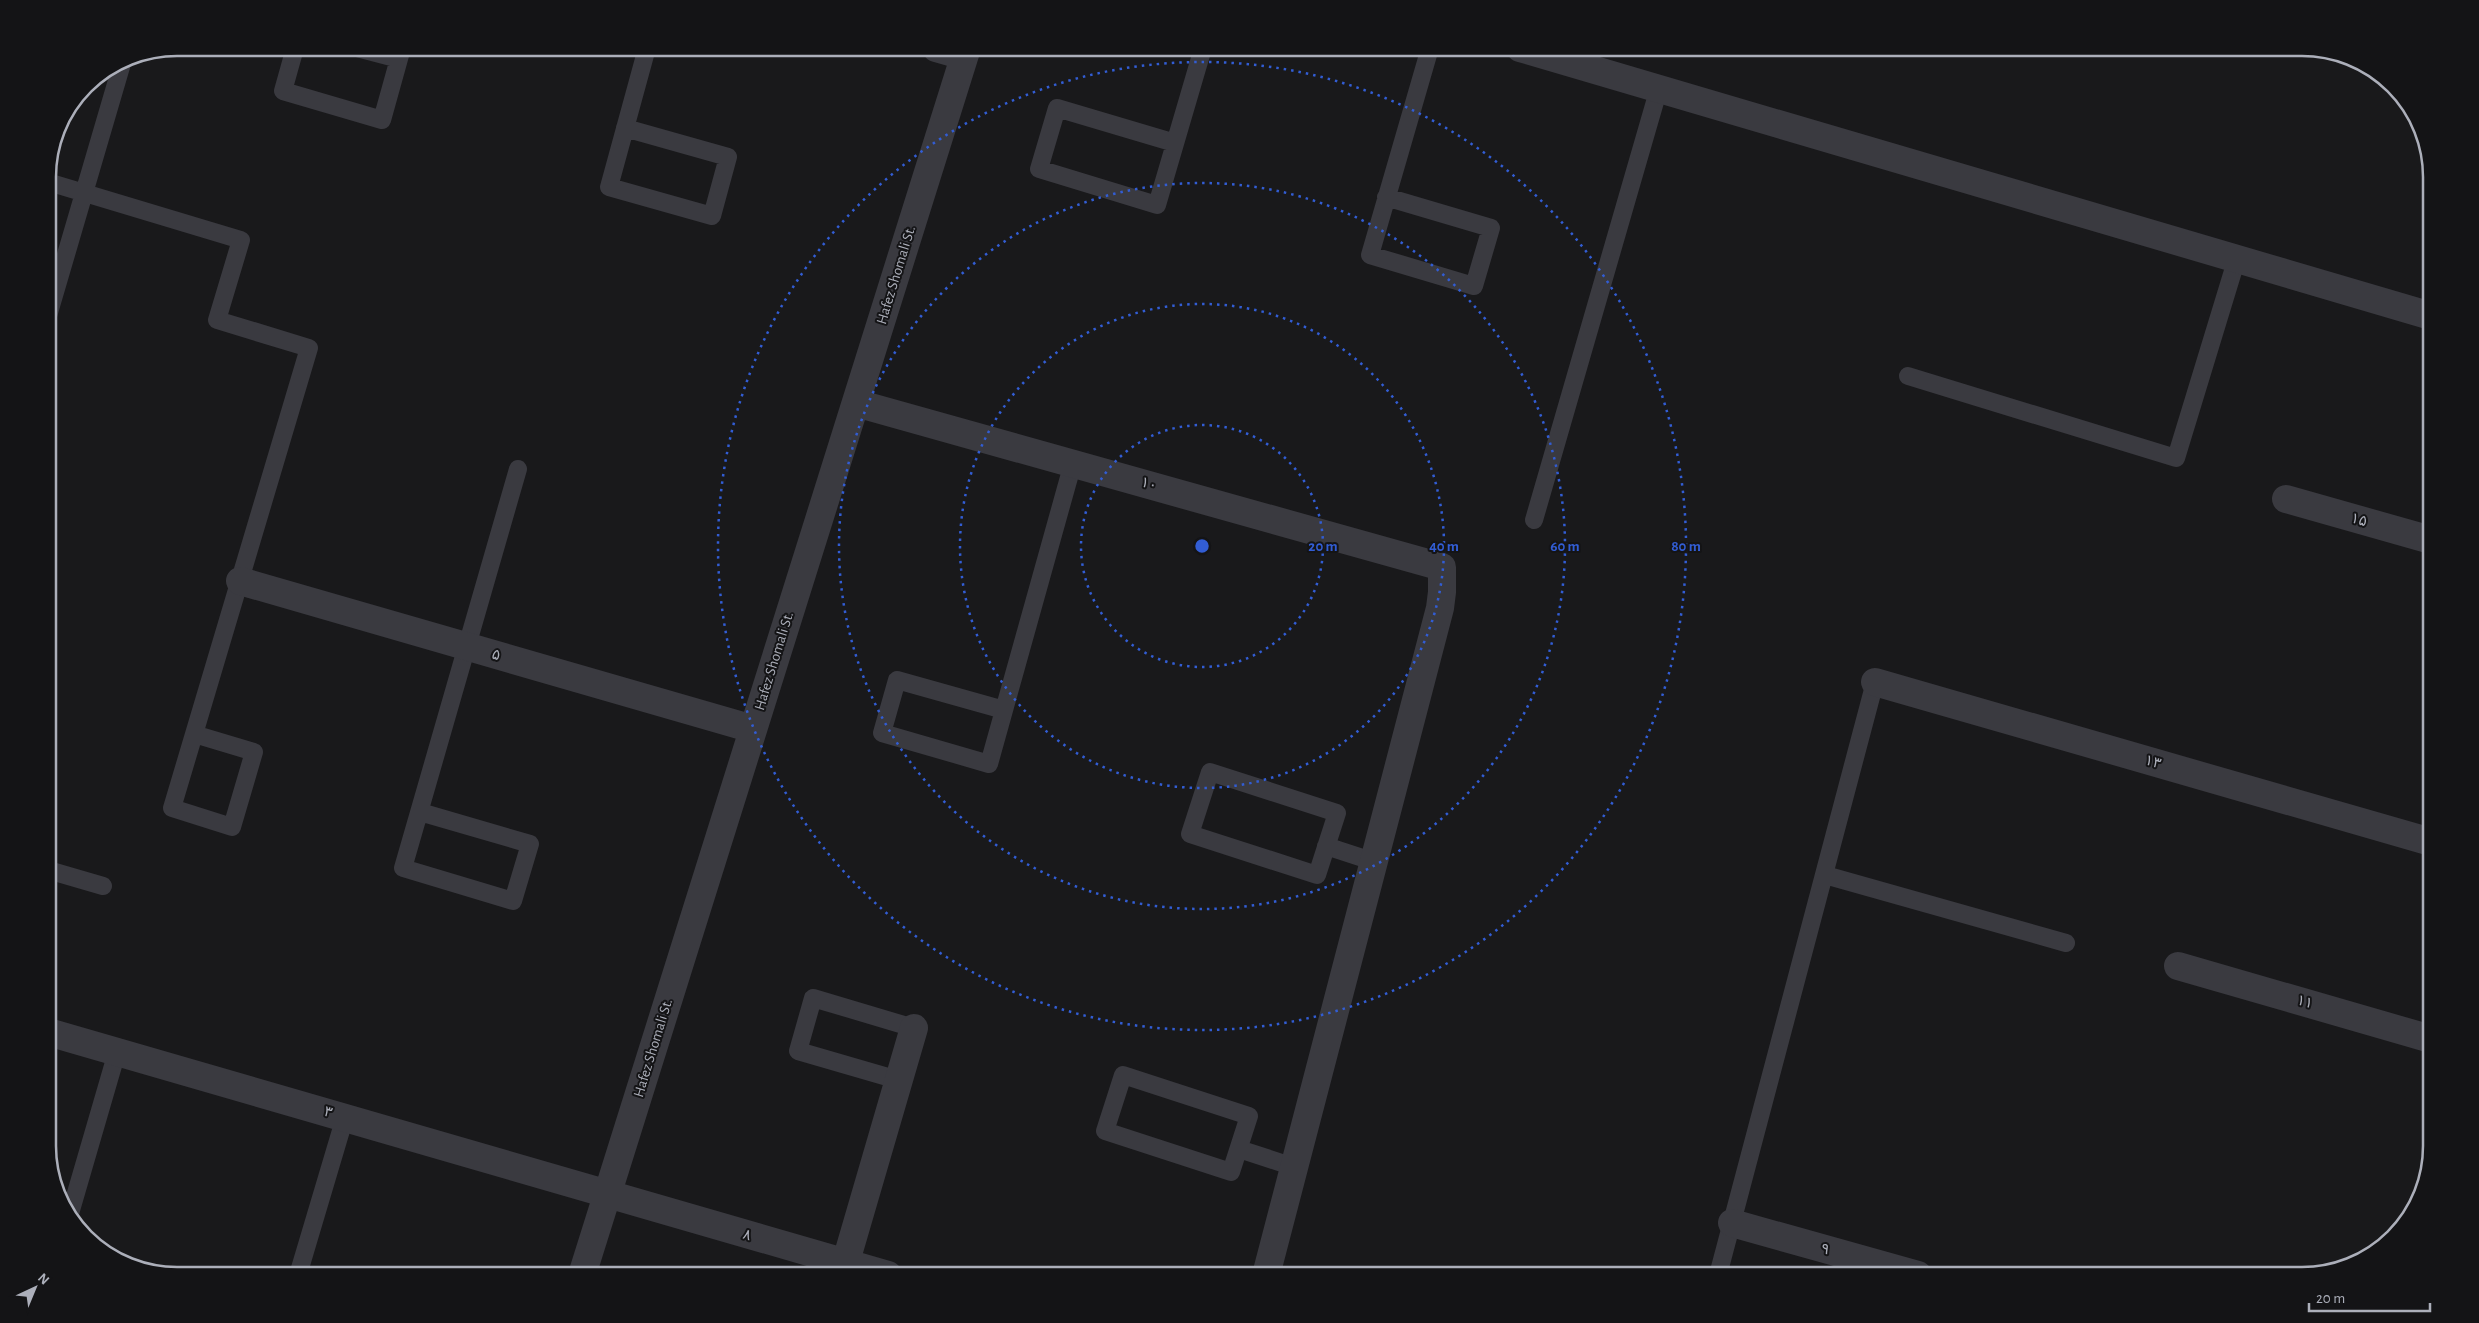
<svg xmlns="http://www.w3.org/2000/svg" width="2479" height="1323" font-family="'Alegreya Sans',sans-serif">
	<rect width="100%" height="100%" fill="#19191b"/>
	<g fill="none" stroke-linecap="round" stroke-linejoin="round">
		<path stroke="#3a3a40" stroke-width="18" d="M295,48L283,91L382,120L402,48
			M357,48L399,59
			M625,128L728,157L712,216L609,187L647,48
			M1175,143L1057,108L1039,169L1157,205L1203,48
			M48,182L241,240L217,320L309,348L172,808L232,827L254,752L194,734
			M1386,197L1491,228L1474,286L1370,255L1430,48
			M48,316L123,60
			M1908,376L2176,458L2237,258
			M1534,520L1659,88
			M1004,710L897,680L882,733L989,764L1073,463
			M1210,772L1337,813L1317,875L1190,834Z
			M420,812L530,844L513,901L403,868L518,469
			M1326,846L1375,862
			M48,870L103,886
			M1825,875L2066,943
			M1123,1075L1249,1116L1231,1172L1105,1131Z
			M898,1080L798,1051L813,998L914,1028
			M1239,1149L1294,1167
			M69,1217L117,1052
			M298,1275L345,1117
			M1718,1275L1875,682"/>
		<path stroke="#3a3a40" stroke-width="28" d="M936,48L964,56
			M1520,48L2431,316
			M856,403L1442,567V592L1440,608L1266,1275
			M2286,499L2431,540
			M240,581L753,729
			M1875,682L2431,842
			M2178,966L2431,1039
			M48,1032L888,1275
			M1732,1223L1918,1275
			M582,1275L967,48
			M842,1275L914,1028"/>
	</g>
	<g fill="none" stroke="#325dd4" stroke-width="2.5" stroke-dasharray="2.5 5">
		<circle cx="1202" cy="546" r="121"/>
		<circle cx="1202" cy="546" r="242"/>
		<circle cx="1202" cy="546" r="363"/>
		<circle cx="1202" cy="546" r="484"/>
	</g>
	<g text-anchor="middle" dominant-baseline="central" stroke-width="4" stroke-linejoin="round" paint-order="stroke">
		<g font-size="15" fill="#acafba" stroke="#141416">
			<text transform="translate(896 275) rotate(-73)">Hafez Shomali St.</text>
			<text transform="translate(1149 484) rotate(16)">۱۰</text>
			<text transform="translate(2359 520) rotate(16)">۱۵</text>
			<text transform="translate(496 655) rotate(16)">۵</text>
			<text transform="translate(774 661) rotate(-73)">Hafez Shomali St.</text>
			<text transform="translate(2153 762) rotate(16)">۱۳</text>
			<text transform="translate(2305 1002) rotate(16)">۱۱</text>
			<text transform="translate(653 1048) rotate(-73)">Hafez Shomali St.</text>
			<text transform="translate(328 1112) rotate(16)">۳</text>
			<text transform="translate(747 1235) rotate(16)">۸</text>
			<text transform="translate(1825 1249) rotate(16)">۹</text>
		</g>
	</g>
	<path d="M0 0H2479V1323H0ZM177 56H2302A121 121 0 0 1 2423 177V1146A121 121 0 0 1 2302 1267H177A121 121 0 0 1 56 1146V177A121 121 0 0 1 177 56Z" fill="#141416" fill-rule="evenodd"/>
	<path fill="none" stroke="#acafba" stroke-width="2.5" d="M177 56H2302A121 121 0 0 1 2423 177V1146A121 121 0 0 1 2302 1267H177A121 121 0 0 1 56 1146V177A121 121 0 0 1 177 56Z"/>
	<circle cx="1202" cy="546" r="8" fill="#325dd4" stroke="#141416" stroke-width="2.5"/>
	<g font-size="15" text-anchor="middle" font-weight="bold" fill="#325dd4" stroke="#141416" stroke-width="4" stroke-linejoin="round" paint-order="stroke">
		<text x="1323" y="551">20 m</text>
		<text x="1444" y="551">40 m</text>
		<text x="1565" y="551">60 m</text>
		<text x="1686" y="551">80 m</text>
	</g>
	<g transform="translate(35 1288) rotate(44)" stroke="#141416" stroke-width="4" paint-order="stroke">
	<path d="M0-4L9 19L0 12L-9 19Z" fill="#acafba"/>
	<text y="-8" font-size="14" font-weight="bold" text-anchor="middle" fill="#acafba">N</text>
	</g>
	<path d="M2309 1303v8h121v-8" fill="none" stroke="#acafba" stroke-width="2.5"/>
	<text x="2316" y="1303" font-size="15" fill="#acafba" stroke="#141416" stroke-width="4" paint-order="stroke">20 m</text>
</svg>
